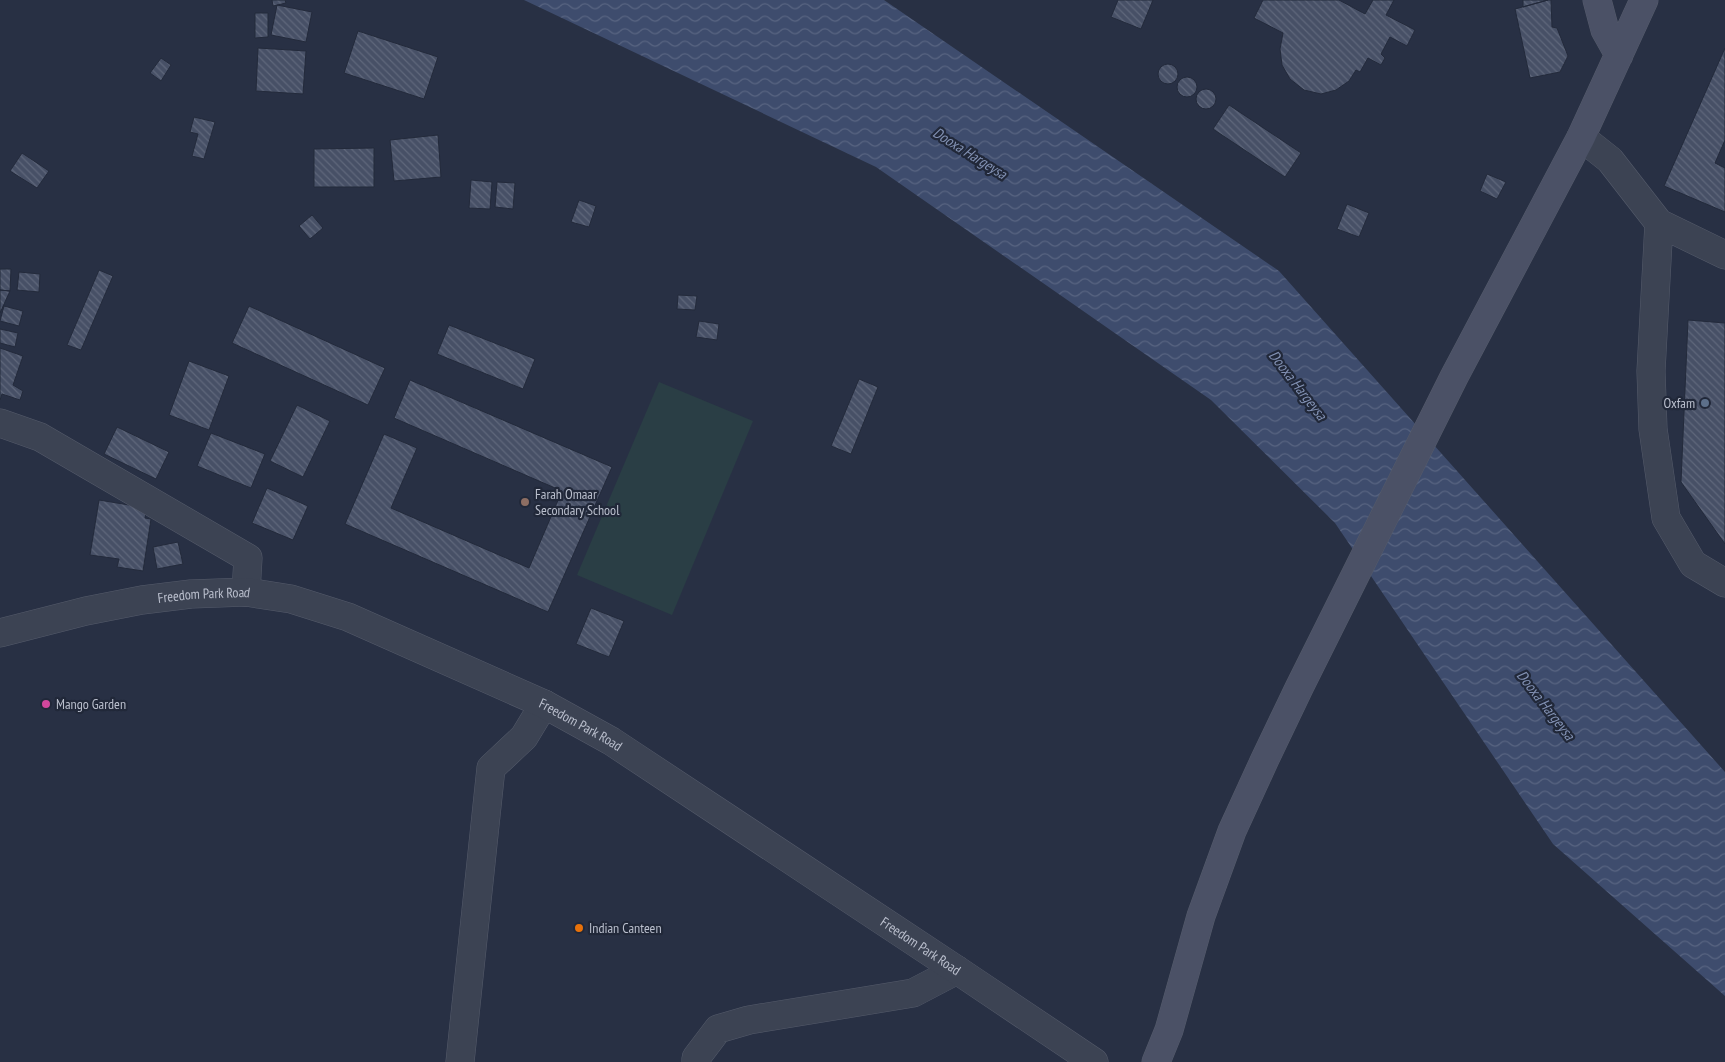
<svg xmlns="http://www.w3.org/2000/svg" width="1725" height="1062" font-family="'PT Sans Narrow',sans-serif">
	<defs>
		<pattern id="water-waves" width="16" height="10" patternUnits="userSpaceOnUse" patternTransform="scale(1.25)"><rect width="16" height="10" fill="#3e4c6d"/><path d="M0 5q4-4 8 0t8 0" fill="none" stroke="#586481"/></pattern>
		<pattern id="building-back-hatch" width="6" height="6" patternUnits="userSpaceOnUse" patternTransform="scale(1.25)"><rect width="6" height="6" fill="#475066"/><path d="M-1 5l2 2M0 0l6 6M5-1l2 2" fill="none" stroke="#5f677b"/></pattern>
	</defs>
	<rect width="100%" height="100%" fill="#283044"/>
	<path fill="#2a3e45" d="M659,382L753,421L672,615L577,575Z"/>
	<path fill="url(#water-waves)" d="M524,0H884L1279,271L1725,772V996L1553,844L1335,523L1211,400L876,167Z"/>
	<path fill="url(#building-back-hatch)" stroke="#232a3b" d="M272,0H285L286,3L273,6Z
		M1118,0H1153L1141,29L1111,17Z
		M1263,0H1339L1365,14L1373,0H1394L1386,15L1415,30L1407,46L1390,37L1381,54L1385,58L1381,65L1368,58L1360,72L1356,70L1349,81L1336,90L1321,94L1304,90L1290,79L1282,65L1280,49L1283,33L1254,18Z
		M1523,0H1548L1523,7Z
		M1548,0H1551L1552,27L1557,28L1568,56L1560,72L1530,78L1515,9Z
		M277,5L312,12L306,42L271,35Z
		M255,13H268V37L255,38Z
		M358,31L438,57L424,99L344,73Z
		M258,48L306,51L303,94L256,91Z
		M1725,48V140L1715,163L1725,168V212L1664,186Z
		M161,58L171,65L161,81L150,73Z
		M1158 74a10 10 0 1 1 20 0a10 10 0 1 1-20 0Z
		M1177 87a10 10 0 1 1 20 0a10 10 0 1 1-20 0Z
		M1196 99a10 10 0 1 1 20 0a10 10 0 1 1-20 0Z
		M1229,105L1301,153L1285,177L1213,129Z
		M194,117L215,122L204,159L192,156L198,134L190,132Z
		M438,135L441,177L394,181L390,140Z
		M374,148V187H314V149Z
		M22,153L49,171L37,188L10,171Z
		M1487,174L1506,182L1497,199L1480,191Z
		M471,180L492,182L490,209L469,208Z
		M497,182L515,183L513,209L495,207Z
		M579,200L596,206L589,227L571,222Z
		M1347,204L1369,213L1359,237L1337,229Z
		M312,215L323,228L310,239L299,226Z
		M0,269H11L10,291L0,290Z
		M99,270L113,276L81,350L67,345Z
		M19,272L40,274L39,292L17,290Z
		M0,290L10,291L0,313Z
		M678,295L697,296L695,310L677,309Z
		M4,306L23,311L19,326L0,321Z
		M249,306L385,368L368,405L232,343Z
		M1688,320L1725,323V544L1681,482Z
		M699,321L719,324L717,340L696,337Z
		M449,325L535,359L523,389L437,354Z
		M0,329L18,333L15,347L0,343Z
		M0,348L23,356L13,385L23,391L20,400L2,394L0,400Z
		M189,361L229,376L209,430L169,415Z
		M859,379L878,387L851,454L831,446Z
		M410,380L612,467L548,612L345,524L384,434L417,448L391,508L529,568L562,491L394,418Z
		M297,405L330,421L303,477L270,461Z
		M117,427L169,452L156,479L104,454Z
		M211,433L265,454L251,488L197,466Z
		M267,488L308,506L293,540L252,523Z
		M99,500L147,508L145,518L151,519L143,571L117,567L119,559L90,555Z
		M178,542L183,564L157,569L153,547Z
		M591,608L624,621L609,657L576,644Z"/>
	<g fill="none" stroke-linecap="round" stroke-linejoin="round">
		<defs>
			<path id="minor" d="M1581,137L1610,160L1659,223L1725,255
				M1659,223L1651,371L1653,429L1666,518L1693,564L1725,583
				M0,423L40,437L248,558L246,592
				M460,1062L491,768L524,737L544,704
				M696,1062V1058L718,1029L749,1020L913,993L957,970"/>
			<g id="tertiary">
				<path id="s1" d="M0,633L86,611L142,600L191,594L246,592L291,599L348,617L544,704L611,741L957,970L1094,1062"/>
			</g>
			<path id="secondary" d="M1597,0L1605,30L1619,55
				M1156,1062L1169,1030L1201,916L1232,831L1265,759L1299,688L1454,377L1581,137L1644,0"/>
		</defs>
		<use href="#minor" stroke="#555b6b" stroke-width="29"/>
		<use href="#tertiary" stroke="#555b6b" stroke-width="29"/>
		<use href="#secondary" stroke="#555b6b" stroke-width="29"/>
		<use href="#minor" stroke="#3c4353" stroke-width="28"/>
		<use href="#tertiary" stroke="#3c4353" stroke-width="28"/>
		<use href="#secondary" stroke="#4b5166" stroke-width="28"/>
	</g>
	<circle fill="#5c6f8a" stroke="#212839" stroke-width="2" cx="1705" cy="403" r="5"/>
	<circle fill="#8d6e63" stroke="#212839" stroke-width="2" cx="525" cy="502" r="5"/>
	<circle fill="#d1479c" stroke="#212839" stroke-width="2" cx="46" cy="704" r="5"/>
	<circle fill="#e8710a" stroke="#212839" stroke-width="2" cx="579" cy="928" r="5"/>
	<g text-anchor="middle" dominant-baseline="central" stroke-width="4.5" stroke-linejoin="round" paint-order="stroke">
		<g font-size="14" fill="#babfcd" stroke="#212839" text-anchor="start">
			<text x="1695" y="403" text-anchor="end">Oxfam</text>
			<text x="535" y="494">Farah Omaar<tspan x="535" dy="16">Secondary School</tspan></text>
			<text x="56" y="704">Mango Garden</text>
			<text x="589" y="928">Indian Canteen</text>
		</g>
		<g font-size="14" fill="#babfcd" stroke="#212839">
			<text stroke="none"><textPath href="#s1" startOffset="208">Freedom Park Road</textPath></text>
			<text stroke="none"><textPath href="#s1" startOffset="612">Freedom Park Road</textPath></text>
			<text stroke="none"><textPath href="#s1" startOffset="1018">Freedom Park Road</textPath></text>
		</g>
		<g font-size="15" font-style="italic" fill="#8291b3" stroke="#212839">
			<text transform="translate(970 153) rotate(32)">Dooxa Hargeysa</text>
			<text transform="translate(1298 385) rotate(52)">Dooxa Hargeysa</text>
			<text transform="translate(1546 705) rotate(52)">Dooxa Hargeysa</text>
		</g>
	</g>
</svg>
